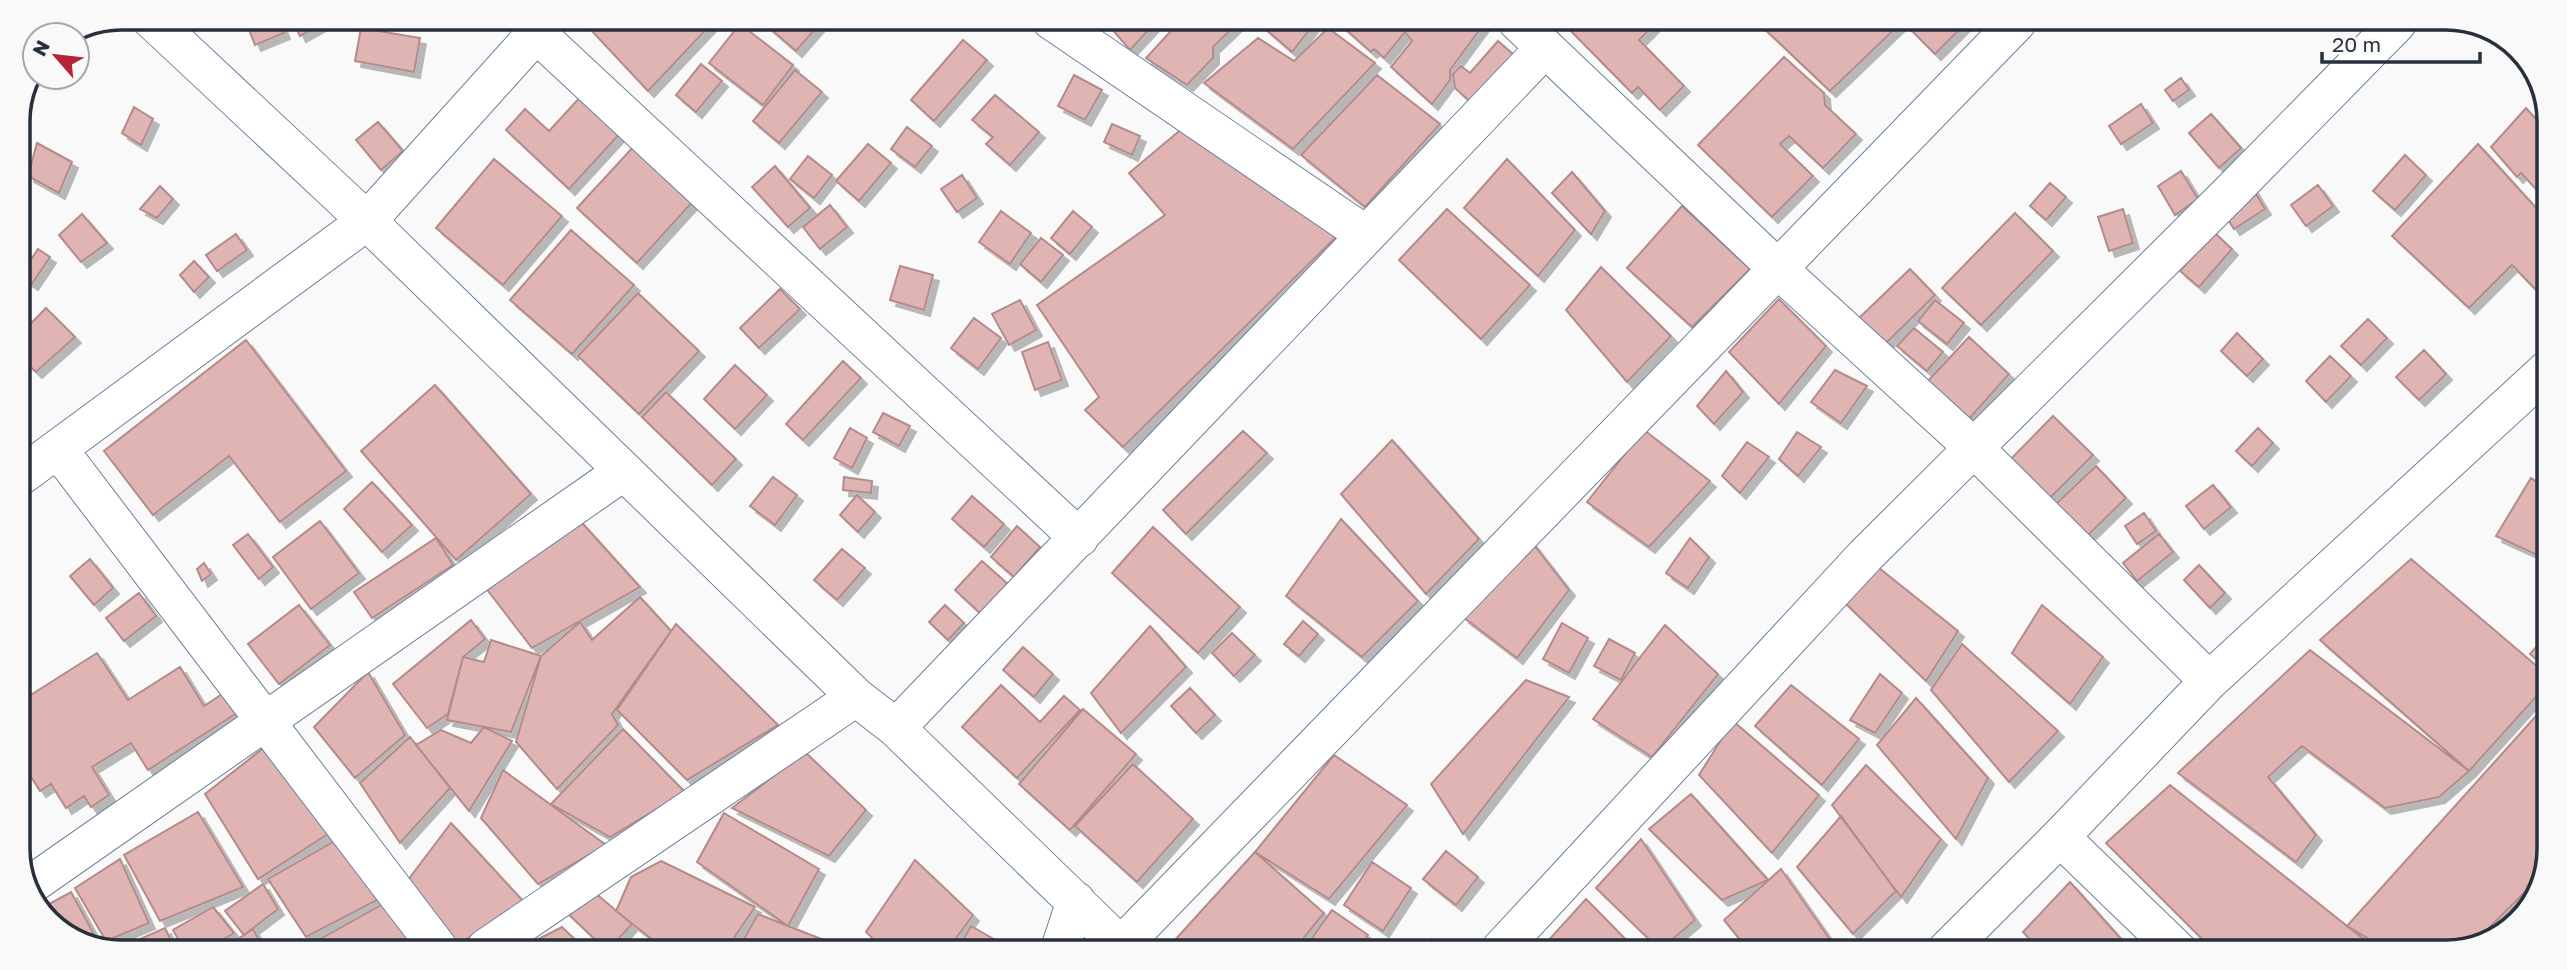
<svg xmlns="http://www.w3.org/2000/svg" width="2567" height="970" font-family="'Golos Text',sans-serif">
	<defs>
		<filter id="shadow"><feDropShadow dx="6" dy="6" stdDeviation="0" flood-color="#0004"/></filter>
	</defs>
	<rect width="100%" height="100%" fill="#f9f9f9"/>
	<path fill="#dfb4b3" stroke="#b48b8b" stroke-width="2" filter="url(#shadow)" d="M257,18H278L284,33L255,45L246,22Z
		M291,18H330L331,19L300,36Z
		M599,19H716L648,91L590,29Z
		M759,19H824L796,51Z
		M1120,20H1158L1130,50L1111,28Z
		M1181,20H1233L1237,24L1213,47V58L1187,85L1146,58Z
		M1255,20H1317L1292,52Z
		M1335,20L1486,21L1450,70V80L1432,104L1391,67L1412,41L1405,32L1384,58L1374,49L1371,52Z
		M1561,21H1658L1639,40L1684,86L1660,110L1638,87L1632,93Z
		M1756,21L1900,22L1901,23L1830,91Z
		M1903,22H1967L1935,54Z
		M740,24L793,65L763,105L709,63Z
		M361,28L420,38L414,72L355,61Z
		M1328,28L1375,63L1293,149L1204,83L1258,38L1294,61Z
		M963,40L987,60L934,121L911,100Z
		M1498,41L1514,55L1475,106L1455,88L1453,74L1461,66L1470,73Z
		M1784,57L1824,93L1825,105L1856,134L1823,168L1789,136L1780,144L1813,176L1772,217L1698,145Z
		M701,64L722,81L696,112L676,95Z
		M795,70L822,92L779,143L753,121Z
		M1074,75L1102,90L1085,120L1058,106Z
		M1377,75L1440,124L1365,207L1301,155Z
		M2181,78L2189,90L2173,101L2165,90Z
		M585,92L625,128L569,189L506,130L525,109L549,131Z
		M995,95L1039,132L1010,165L986,144L993,137L972,120Z
		M2141,104L2153,123L2121,144L2109,126Z
		M134,107L153,119L141,145L122,133Z
		M2526,108L2541,125L2549,116V203L2521,173L2517,177L2491,147Z
		M2211,114L2241,148L2219,168L2189,133Z
		M378,122L403,151L381,170L356,140Z
		M1112,124L1140,136L1132,155L1104,142Z
		M907,127L932,146L915,167L891,149Z
		M1184,127L1339,234L1123,447L1085,410L1099,397L1037,305L1165,215L1129,173Z
		M37,143L72,162L59,193L28,176Z
		M636,144L695,199L637,263L577,208Z
		M868,144L891,163L859,201L836,181Z
		M2478,144L2548,221V276L2535,289L2512,265L2469,308L2392,236Z
		M2405,155L2426,175L2395,210L2373,191Z
		M808,156L832,175L814,198L790,179Z
		M494,159L562,216L503,285L436,228Z
		M1507,159L1575,230L1538,276L1464,208Z
		M775,166L810,208L788,227L752,187Z
		M2181,171L2198,199L2175,215L2158,186Z
		M1572,172L1605,211L1591,234L1552,193Z
		M962,175L977,198L957,212L941,189Z
		M2050,183L2066,197L2046,220L2030,206Z
		M2318,185L2333,206L2306,226L2291,205Z
		M160,186L173,199L157,218L140,209Z
		M2252,187L2265,209L2234,229L2220,207Z
		M830,205L847,227L820,249L803,227Z
		M1682,206L1750,269L1692,327L1627,268Z
		M1447,209L1530,285L1481,339L1399,260Z
		M2123,209L2133,243L2109,251L2098,217Z
		M1001,211L1031,233L1010,264L979,242Z
		M1073,211L1092,227L1070,254L1051,238Z
		M2015,213L2053,251L1981,325L1942,288Z
		M82,214L107,243L81,262L59,235Z
		M571,230L634,285L572,354L510,300Z
		M2214,232L2232,249L2199,287L2180,271Z
		M236,234L247,250L217,271L206,255Z
		M1041,238L1063,255L1041,282L1020,264Z
		M38,249L50,257L32,284L20,276Z
		M194,261L209,277L194,292L180,275Z
		M900,266L933,275L924,310L890,300Z
		M1601,267L1671,336L1627,382L1566,310Z
		M1910,269L1935,295L1882,347L1856,321Z
		M780,289L800,309L759,348L740,328Z
		M638,293L699,351L639,414L578,356Z
		M1779,299L1826,346L1779,404L1729,352Z
		M1020,300L1036,330L1009,345L992,314Z
		M1935,300L1964,323L1947,344L1918,321Z
		M46,308L75,337L36,372L18,355V337Z
		M974,318L1001,338L978,369L951,348Z
		M2368,319L2387,338L2361,365L2341,346Z
		M1914,328L1943,352L1927,371L1897,346Z
		M2237,333L2263,359L2247,376L2221,351Z
		M1969,337L2009,374L1968,420L1927,382Z
		M246,340L346,471L280,522L229,456L153,515L104,451Z
		M1048,342L1062,380L1035,390L1022,352Z
		M2424,350L2446,374L2419,400L2396,377Z
		M2330,356L2351,376L2326,402L2306,381Z
		M843,361L861,378L803,440L786,424Z
		M735,365L767,395L735,429L704,399Z
		M1835,370L1867,386L1841,423L1811,402Z
		M1726,371L1743,392L1714,424L1697,406Z
		M435,385L531,494L456,560L361,451Z
		M666,392L736,459L712,485L642,417Z
		M883,413L910,426L899,446L873,432Z
		M2053,416L2093,455L2047,501L2007,463Z
		M850,428L867,438L852,468L834,458Z
		M2258,428L2273,443L2252,466L2236,451Z
		M1644,430L1710,481L1649,547L1587,502Z
		M1243,431L1267,453L1186,534L1163,510Z
		M1797,432L1821,447L1798,476L1779,459Z
		M1392,440L1479,539L1426,594L1341,494Z
		M1747,442L1769,457L1740,493L1722,476Z
		M2096,466L2126,498L2086,537L2055,505Z
		M773,477L797,495L775,525L750,506Z
		M844,477L872,481L871,493L843,490Z
		M2531,478L2547,489L2546,559L2496,536Z
		M372,482L412,525L382,552L344,509Z
		M2213,485L2231,507L2204,529L2186,506Z
		M857,495L875,512L858,532L840,515Z
		M972,496L1004,524L984,547L952,519Z
		M573,513L640,587L532,648L485,587Z
		M2144,513L2156,531L2137,544L2125,526Z
		M1341,519L1418,601L1362,657L1286,596Z
		M320,521L359,573L311,609L273,557Z
		M1017,526L1040,547L1014,577L991,557Z
		M1153,527L1240,607L1198,653L1112,573Z
		M248,534L273,567L259,579L233,545Z
		M2159,534L2173,552L2137,581L2123,563Z
		M436,538L453,565L372,618L354,592Z
		M1690,538L1709,557L1688,588L1666,573Z
		M1531,541L1569,590L1517,658L1463,617Z
		M842,549L865,568L837,600L814,580Z
		M90,559L113,588L94,605L70,576Z
		M2411,559L2545,673V687L2469,771L2320,640Z
		M1869,560L1958,631L1926,681L1845,603Z
		M982,561L1009,585L982,615L955,590Z
		M204,563L211,574L202,581L197,569Z
		M2199,565L2225,593L2210,608L2184,580Z
		M139,593L156,616L124,641L106,618Z
		M640,597L671,631L612,714L618,725L557,789L516,742L541,656L580,622L592,640Z
		M299,605L330,645L279,684L248,644Z
		M945,605L964,623L948,640L929,622Z
		M2042,605L2103,657L2070,704L2012,653Z
		M471,620L485,639L463,657L448,714L427,728L393,684Z
		M1303,621L1318,634L1299,656L1284,644Z
		M1562,623L1588,638L1569,673L1543,659Z
		M676,624L778,725L687,780L617,710Z
		M1665,625L1718,674L1652,757L1593,719Z
		M1150,626L1186,667L1121,733L1091,693Z
		M1232,633L1255,655L1234,676L1212,653Z
		M2546,636L2545,667L2530,654Z
		M1609,639L1635,653L1621,680L1594,666Z
		M491,640L541,656L511,732L447,720L463,657L484,662Z
		M1962,644L2058,731L2009,782L1931,690Z
		M1023,647L1053,674L1034,697L1003,670Z
		M2310,650L2469,771L2439,797L2385,808L2302,746L2268,777L2316,835L2296,862L2178,773Z
		M97,653L128,700L180,667L204,706L224,693L237,713L148,770L131,743L92,767L109,795L91,807L84,796L66,808L51,784L40,791L18,756V703Z
		M368,672L405,735L355,778L314,727Z
		M1880,674L1902,693L1875,733L1850,720Z
		M1526,680L1569,697L1463,834L1431,784Z
		M1001,685L1040,722L1064,696L1080,710L1017,778L962,727Z
		M1791,685L1859,739L1822,785L1755,726Z
		M1190,688L1215,715L1196,733L1171,706Z
		M1916,698L1988,778L1956,839L1877,745Z
		M2545,706L2544,873L2474,943L2447,952H2391L2347,926Z
		M1083,709L1136,754L1070,830L1019,784Z
		M1733,721L1819,795L1772,853L1699,775Z
		M484,727L512,741L469,811L416,745L441,730L471,743Z
		M623,729L685,792L610,837L551,804Z
		M410,737L450,788L400,843L360,783Z
		M266,746L331,832L258,879L205,794Z
		M805,752L866,810L829,856L732,808Z
		M1334,755L1407,805L1329,899L1255,852Z
		M1133,764L1193,819L1137,882L1075,826Z
		M1866,765L1941,839L1901,897L1832,805Z
		M503,770L606,845L538,884L481,818Z
		M2170,785L2347,926L2380,952H2215L2106,843Z
		M1691,794L1768,880L1722,900L1649,829Z
		M198,812L243,887L160,921L124,855Z
		M724,813L819,869L788,926L697,862Z
		M1841,816L1896,891L1853,934L1797,867Z
		M451,823L524,902L456,946L402,888Z
		M340,838L381,898L306,937L268,879Z
		M1641,839L1695,920L1660,950L1596,888Z
		M1446,851L1478,877L1456,905L1423,879Z
		M1255,852L1324,913L1294,950L1183,949L1174,941Z
		M120,859L149,923L106,941L75,888Z
		M915,860L973,915L948,949H883L866,932Z
		M661,861L755,907L727,948H663L616,911L631,877Z
		M1372,862L1411,888L1383,931L1344,905Z
		M1781,869L1838,951H1749L1724,920Z
		M2070,882L2131,950L2129,952H2041L2023,932Z
		M263,884L278,909L244,935L225,911Z
		M71,892L101,947H87L39,912L38,910Z
		M594,892L632,924L610,948H604L565,911Z
		M1586,899L1637,951L1555,950L1546,943Z
		M390,900L427,948L306,947Z
		M213,907L234,933L210,947H182L173,930Z
		M1332,910L1368,935L1357,950H1329L1312,938Z
		M758,914L788,926L847,949L739,948Z
		M971,926L1011,949H958Z
		M562,927L584,948H521Z
		M165,928L174,947H122Z
		M253,929L263,947H225L244,935Z
		M301,939L307,947H287Z
		M1432,939L1445,950H1423Z
		M2015,943L2022,951H2007Z"/>
	<g fill="none" stroke-linecap="round" stroke-linejoin="round">
		<defs>
			<path id="street" d="M150,18L367,221L856,697L896,728L1124,949
				M1051,20L1366,235
				M1517,21L1778,269L1974,448L2209,681
				M536,33L1079,538
				M58,449L438,948
				M18,478L367,221L549,19
				M896,728L1544,49
				M2060,837L2179,952
				M29,886L624,471
				M1121,946L2017,22
				M486,948L856,697
				M1060,949L1076,901
				M1500,950L1865,556L2232,191L2397,23
				M1946,951L2060,837L2209,681L2547,370"/>
		</defs>
		<use href="#street" stroke="#6a819c" stroke-width="40"/>
		<use href="#street" stroke="#fff" stroke-width="38"/>
	</g>
	<path d="M0 0H2567V970H0ZM121 30H2446A91 91 0 0 1 2537 121V849A91 91 0 0 1 2446 940H121A91 91 0 0 1 30 849V121A91 91 0 0 1 121 30Z" fill="#f9f9f9" fill-rule="evenodd"/>
	<path fill="none" stroke="#27303c" stroke-width="3.5" d="M121 30H2446A91 91 0 0 1 2537 121V849A91 91 0 0 1 2446 940H121A91 91 0 0 1 30 849V121A91 91 0 0 1 121 30Z"/>
	<g transform="translate(56 56) rotate(298)"><circle r="33" fill="#f9f9f9" stroke="#a5a9ad" stroke-width="2"/>
	<path d="M0-5L12 26L0 18L-12 26Z" fill="#b52338"/>
	<text y="-10" font-size="19" font-weight="bold" text-anchor="middle" fill="#27303c">N</text>
	</g>
	<path d="M2322 52v10h158v-10" fill="none" stroke="#27303c" stroke-width="3.5"/>
	<text x="2332" y="52" font-size="21" fill="#27303c" stroke="#f9f9f9" stroke-width="5" paint-order="stroke">20 m</text>
</svg>
